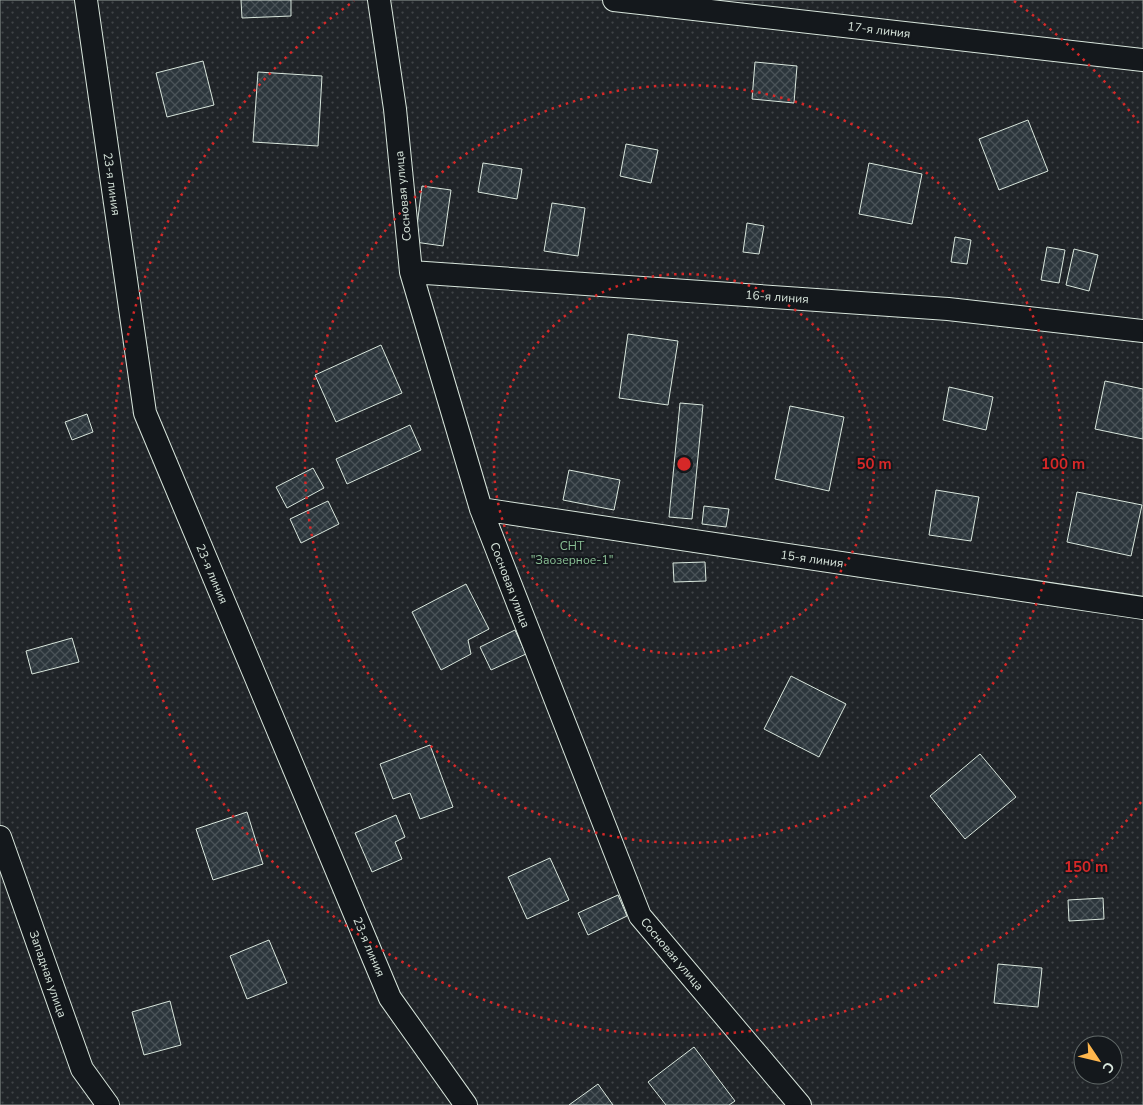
<svg xmlns="http://www.w3.org/2000/svg" width="1143" height="1105" font-family="'Nunito Sans',sans-serif">
	<defs>
		<pattern id="grass-dots" width="8" height="8" patternUnits="userSpaceOnUse" patternTransform="scale(1.25)"><rect width="8" height="8" fill="#202428"/><path d="M2 2h.1M6 6h.1" fill="none" stroke="#404447" stroke-width="1.8" stroke-linecap="round"/></pattern>
		<pattern id="building-cross-hatch" width="8" height="8" patternUnits="userSpaceOnUse" patternTransform="scale(1.25)"><rect width="8" height="8" fill="#2c363c"/><path d="M0 0l8 8M0 8l8-8" fill="none" stroke="#4a5358"/></pattern>
	</defs>
	<rect width="100%" height="100%" fill="#14181c"/>
	<path fill="url(#grass-dots)" stroke="#939e99" fill-rule="evenodd" d="M0,0H1143V1105H0ZM1083,1045H1113V1075H1083Z"/>
	<path fill="url(#building-cross-hatch)" stroke="#d8e6dc" d="M241,0H291V16L242,18Z
		M203,61L214,105L167,117L156,73Z
		M755,62L797,66L794,103L752,99Z
		M258,72L322,76L318,146L253,142Z
		M1028,120L1048,171L999,190L979,139Z
		M626,144L658,150L651,183L620,176Z
		M483,163L522,169L517,199L478,192Z
		M869,163L922,174L912,224L859,214Z
		M422,186L451,190L443,246L415,242Z
		M552,203L585,208L578,256L544,251Z
		M747,223L764,226L759,254L743,252Z
		M955,237L971,240L967,264L951,262Z
		M1047,247L1065,250L1059,283L1041,280Z
		M1074,249L1098,255L1089,291L1066,285Z
		M628,334L678,341L668,405L619,398Z
		M381,345L402,393L336,422L315,375Z
		M1105,381L1143,389V439L1095,429Z
		M949,387L993,397L986,430L943,420Z
		M680,403L703,405L692,519L669,517Z
		M790,406L844,417L829,491L775,479Z
		M87,414L93,432L72,440L65,422Z
		M410,425L421,450L347,484L336,459Z
		M313,468L324,488L287,508L276,487Z
		M569,470L620,480L614,510L563,500Z
		M936,490L979,497L971,541L929,535Z
		M1077,492L1142,505L1131,556L1067,542Z
		M328,501L339,524L301,543L290,519Z
		M704,506L729,509L726,527L702,524Z
		M705,562L706,581L674,582L673,563Z
		M466,584L489,629L468,640L471,654L441,670L412,612Z
		M515,630L526,654L491,670L480,647Z
		M72,638L79,662L32,674L26,651Z
		M791,676L846,704L819,757L764,729Z
		M430,745L453,807L420,819L410,793L393,799L380,764Z
		M980,754L1016,797L965,839L930,796Z
		M247,812L263,864L213,880L196,829Z
		M396,815L405,837L395,842L402,859L372,872L355,833Z
		M550,858L569,900L527,919L508,877Z
		M618,895L627,916L588,935L578,913Z
		M1103,898L1104,919L1069,921L1068,900Z
		M269,940L287,983L247,999L230,956Z
		M998,964L1042,968L1038,1007L994,1003Z
		M170,1001L181,1045L144,1055L132,1012Z
		M694,1047L735,1101L729,1105H666L648,1082Z
		M598,1084L613,1105H569Z"/>
	<g fill="none" stroke-linecap="round" stroke-linejoin="round">
		<defs>
			<path id="street" d="M86,0L145,413L390,998L466,1105
				M379,0L395,109L411,272L481,509L640,916L800,1105
				M614,0L1143,60
				M411,272L948,309L1143,331
				M481,509L1143,608
				M0,837L82,1069L108,1105"/>
		</defs>
		<use href="#street" stroke="#d8e6dc" stroke-width="24"/>
		<use href="#street" stroke="#14181c" stroke-width="22"/>
	</g>
	<g fill="none" stroke="#d62828" stroke-width="2.5" stroke-dasharray="2.5 5">
		<circle cx="684" cy="464" r="190"/>
		<circle cx="684" cy="464" r="379"/>
		<path d="M1141 802A569 569 0 1 1 354 1M1014 1A569 569 0 0 1 1141 126"/>
	</g>
	<g text-anchor="middle" dominant-baseline="central" stroke-width="4" stroke-linejoin="round" paint-order="stroke">
		<g font-size="12" fill="#d8e6dc" stroke="#14181c">
			<text transform="translate(879 30) rotate(7)">17-я линия</text>
			<text transform="translate(112 184) rotate(82)">23-я линия</text>
			<text transform="translate(403 196) rotate(-95)">Сосновая улица</text>
			<text transform="translate(777 297) rotate(4)">16-я линия</text>
			<text transform="translate(812 559) rotate(8)">15-я линия</text>
			<text transform="translate(212 574) rotate(67)">23-я линия</text>
			<text transform="translate(510 585) rotate(69)">Сосновая улица</text>
			<text transform="translate(369 947) rotate(67)">23-я линия</text>
			<text transform="translate(672 954) rotate(50)">Сосновая улица</text>
			<text transform="translate(48 974) rotate(71)">Западная улица</text>
		</g>
		<g font-size="12" fill="#8ac095" stroke="#14181c">
			<text x="572" y="546">СНТ<tspan x="572" dy="14">"Заозерное-1"</tspan></text>
		</g>
	</g>
	<circle cx="684" cy="464" r="8" fill="#d62828" stroke="#14181c" stroke-width="2.5"/>
	<g font-size="15" text-anchor="middle" font-weight="bold" fill="#d62828" stroke="#14181c" stroke-width="4" stroke-linejoin="round" paint-order="stroke">
		<text x="874" y="469">50 m</text>
		<text x="1063" y="469">100 m</text>
		<text x="1086" y="872">150 m</text>
	</g>
	<g transform="translate(1098 1060) rotate(125)"><circle r="24" fill="#14181c" stroke="#626a69"/>
	<path d="M0-4L9 19L0 12L-9 19Z" fill="#ffb74d"/>
	<text y="-8" font-size="14" font-weight="bold" text-anchor="middle" fill="#d8e6dc">С</text>
	</g>
</svg>
